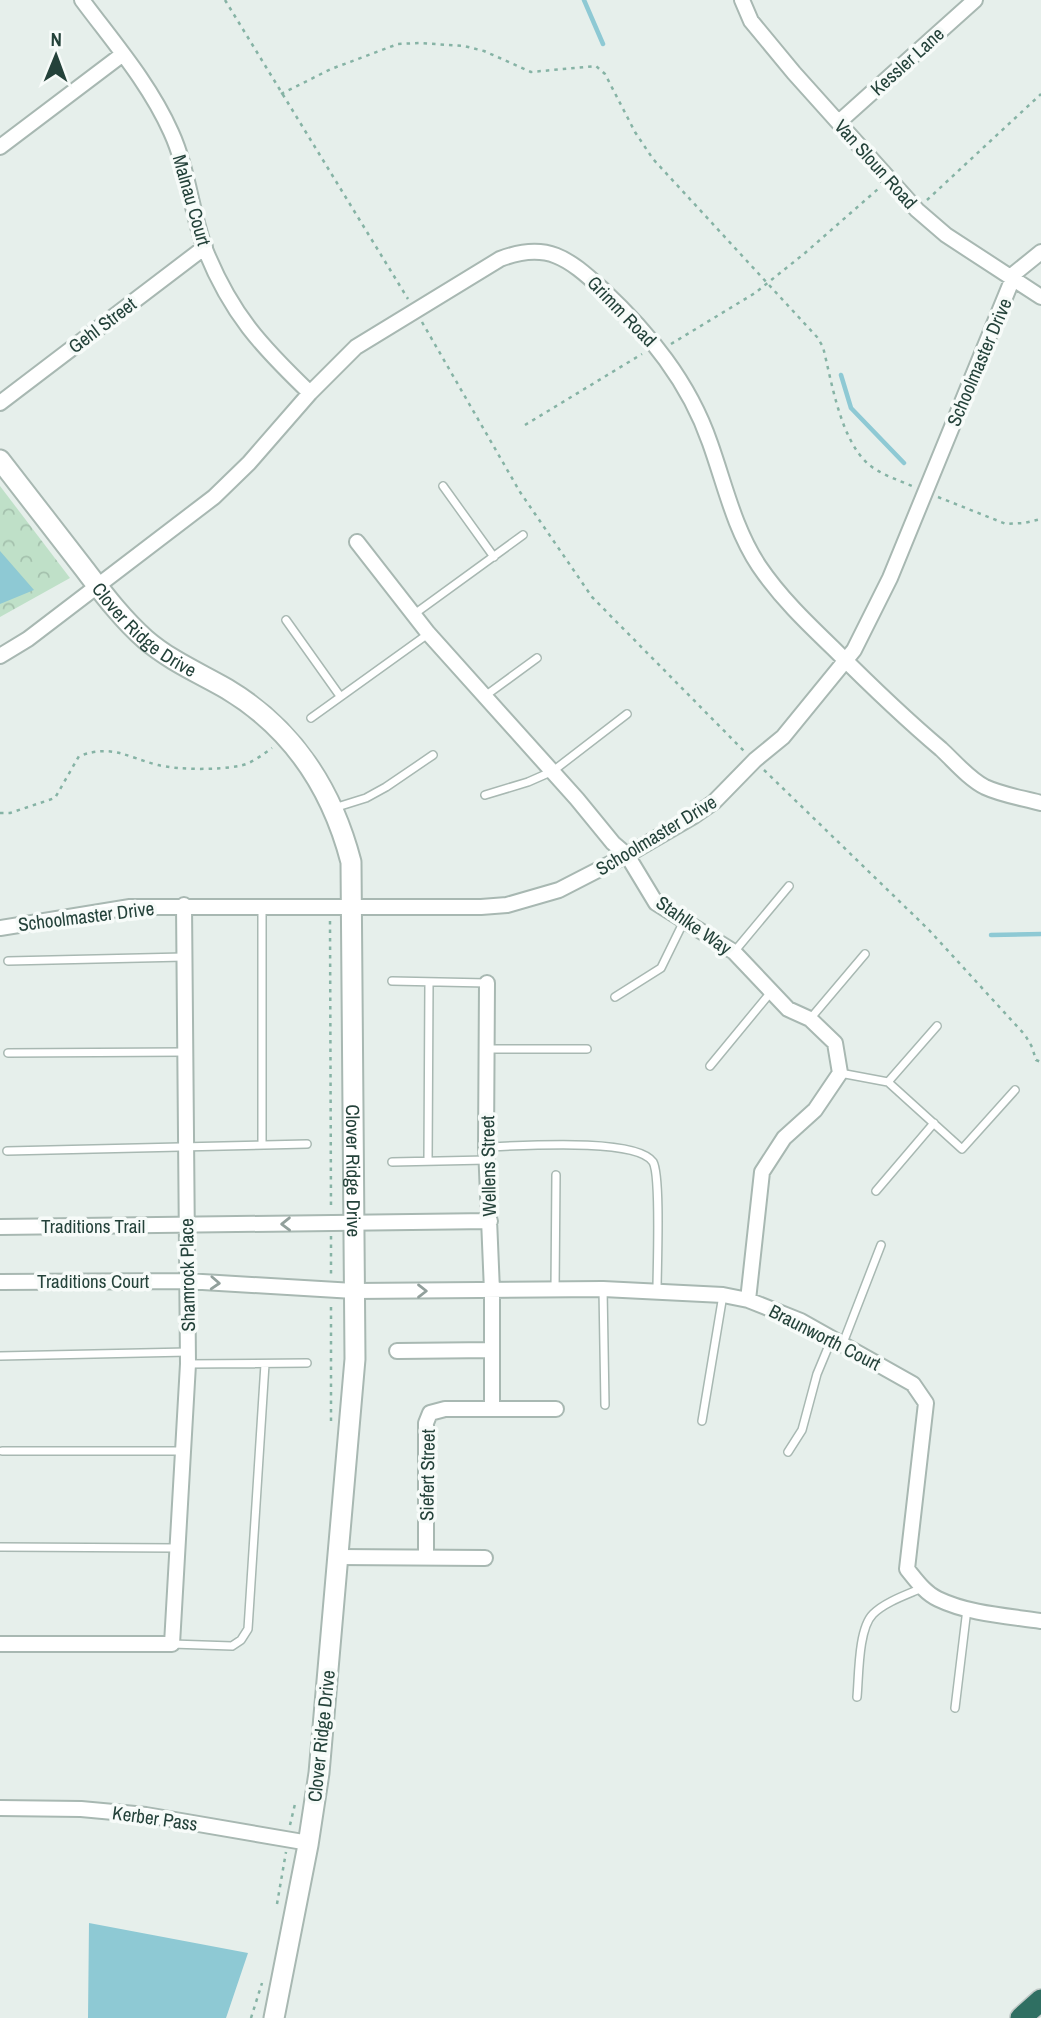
<svg xmlns="http://www.w3.org/2000/svg" width="1041" height="2018" font-family="'Archivo Narrow',sans-serif">
	<defs>
		<pattern id="forest-crowns" width="20" height="18" patternUnits="userSpaceOnUse" patternTransform="scale(1.75)"><rect width="20" height="18" fill="#bfe0c8"/><path d="M2 6a3 3 0 1 1 6 0M12 15a3 3 0 1 1 6 0" fill="none" stroke="#a4c1ad"/></pattern>
	</defs>
	<rect width="100%" height="100%" fill="#e6efeb"/>
	<path fill="url(#forest-crowns)" d="M0,486L70,578L0,617Z"/>
	<path fill="#8ec9d4" d="M0,551L34,590L0,604Z
		M89,1923L248,1953L226,2018H88Z"/>
	<g fill="none" stroke-linecap="round" stroke-linejoin="round">
		<path stroke="#8ec9d4" stroke-width="4.5" d="M584,0L603,44
			M841,375L851,408L904,463
			M991,935L1041,934"/>
		<defs>
			<path id="service" d="M443,486L494,557
				M413,615L523,535
				M286,620L340,696
				M485,696L537,658
				M311,718L428,634
				M485,795L528,782L553,771L627,714
				M334,808L366,798L386,787L433,755
				M262,908V1144
				M734,952L789,886
				M8,961L184,957
				M392,981L487,983
				M615,997L661,968L684,921
				M810,1019L865,954
				M487,1049H587
				M8,1053L185,1052
				M710,1066L771,992
				M840,1073L888,1082L937,1026
				M888,1082L962,1149L1015,1090
				M486,1147C517,1146 637,1137 653,1162C661,1176 657,1268 657,1290
				M7,1151L307,1144
				M428,1161L429,982
				M392,1162L487,1160
				M876,1191L934,1123
				M603,1289L605,1405
				M555,1290L556,1175
				M843,1343L881,1245
				M0,1356L188,1352
				M188,1364L307,1363
				M702,1421L723,1295
				M2,1451H183
				M788,1452L802,1430L817,1374L832,1338
				M1,1547L177,1548
				M172,1644L232,1646L241,1640L248,1629L265,1364
				M857,1697C859,1676 858,1629 873,1614C885,1602 906,1595 922,1588
				M955,1708L967,1609"/>
			<path id="minor" d="M82,0C114,43 149,83 171,132C188,169 191,211 205,249C231,314 261,346 310,393
				M742,0L751,21L794,73L917,210L946,235L1041,297
				M839,122L975,0
				M0,147L123,54
				M0,403L205,247
				M357,542L428,633L577,799L613,843L627,855L656,903L734,952L788,1009L810,1019L835,1043L840,1073L815,1110L784,1138L762,1172L748,1300
				M0,656L28,639L214,497L249,463L310,393L356,347L500,259C547,241 568,258 602,289C649,333 689,382 710,443C725,485 734,528 759,566C780,597 806,622 833,648C868,683 903,717 941,749C954,761 969,779 985,787C1002,795 1023,798 1041,803
				M0,928L130,907H481L507,905L559,890L627,855L694,816L714,802L755,760L783,737L854,650L890,578L1015,273L1041,252
				M487,983L486,1147L492,1291V1409
				M0,1227L490,1221
				M0,1282L186,1281L354,1291L603,1289L723,1295L748,1300L801,1321L913,1384L926,1403L907,1569C916,1580 925,1593 938,1599C969,1614 1008,1616 1041,1621
				M397,1351L492,1350
				M338,1557L485,1558
				M426,1558V1423L430,1413L445,1409H556
				M0,1644H172L188,1364L184,905
				M0,1808L81,1809L146,1815L309,1843"/>
			<g id="tertiary">
				<path id="s1" d="M0,460C26,494 53,528 79,562C100,589 119,616 145,639C169,660 199,673 227,689C292,728 332,789 351,862L355,1359L319,1773L308,1845L274,2018"/>
			</g>
			<path id="motorway" d="M1021,2018L1041,2000"/>
		</defs>
		<use href="#service" stroke="#a8b8b2" stroke-width="10"/>
		<use href="#minor" stroke="#a8b8b2" stroke-width="18"/>
		<use href="#tertiary" stroke="#a8b8b2" stroke-width="23"/>
		<use href="#motorway" stroke="#c2cac8" stroke-width="24"/>
		<path stroke="#86b3a5" stroke-width="2.5" stroke-dasharray="3.5 5" stroke-linecap="butt" d="M225,0L408,299
			M281,94L331,69L398,44L419,43L464,46L484,51L531,72L596,66L605,74L635,132L653,159L817,337L823,347C832,383 840,438 868,464C880,474 898,480 912,486
			M927,200L1041,94
			M422,322L520,492L592,597L744,751
			M671,344L755,293L805,253L878,189
			M525,425L642,354
			M938,497L1006,524L1024,523L1041,519
			M764,770L929,930L1025,1035L1032,1047L1036,1060L1041,1062
			M0,813H10L55,798L79,756C113,744 126,757 158,765C178,770 218,770 239,766C251,764 262,755 272,748
			M330,921L331,1208
			M331,1236V1274
			M331,1421V1306
			M290,1825L295,1804
			M277,1904L286,1852
			M251,2018L262,1983"/>
		<use href="#service" stroke="#fff" stroke-width="7"/>
		<use href="#minor" stroke="#fff" stroke-width="14"/>
		<use href="#tertiary" stroke="#fff" stroke-width="19"/>
		<use href="#motorway" stroke="#2f6f62" stroke-width="21"/>
	</g>
	<defs><path id="oneway-chevron" d="M-2-3.5L2.5 0L-2 3.5" fill="none" stroke-width="1.6" stroke-linecap="round" stroke-linejoin="round" transform="scale(1.75)"/></defs>
	<g stroke="#92a09c">
		<use href="#oneway-chevron" transform="translate(286 1224) rotate(179)"/>
		<use href="#oneway-chevron" transform="translate(215 1283) rotate(3)"/>
		<use href="#oneway-chevron" transform="translate(422 1291)"/>
	</g>
	<g text-anchor="middle" dominant-baseline="central" stroke-width="7" stroke-linejoin="round" paint-order="stroke">
		<g font-size="19" fill="#24423a" stroke="#f7fbf9">
			<text transform="translate(907 61) rotate(-42)">Kessler Lane</text>
			<text transform="translate(876 164) rotate(48)">Van Sloun Road</text>
			<text transform="translate(192 200) rotate(74)">Malnau Court</text>
			<text transform="translate(622 311) rotate(46)">Grimm Road</text>
			<text transform="translate(102 325) rotate(-37)">Gehl Street</text>
			<text transform="translate(979 362) rotate(-67)">Schoolmaster Drive</text>
			<text stroke="none"><textPath href="#s1" startOffset="224">Clover Ridge Drive</textPath></text>
			<text transform="translate(656 835) rotate(-31)">Schoolmaster Drive</text>
			<text transform="translate(86 916) rotate(-7)">Schoolmaster Drive</text>
			<text transform="translate(694 925) rotate(35)">Stahlke Way</text>
			<text transform="translate(488 1166) rotate(-91)">Wellens Street</text>
			<text stroke="none"><textPath href="#s1" startOffset="854">Clover Ridge Drive</textPath></text>
			<text x="93" y="1226">Traditions Trail</text>
			<text transform="translate(187 1275) rotate(-91)">Shamrock Place</text>
			<text x="93" y="1281">Traditions Court</text>
			<text transform="translate(825 1337) rotate(27)">Braunworth Court</text>
			<text transform="translate(427 1475) rotate(-89)">Siefert Street</text>
			<text transform="translate(321 1736) rotate(-84)">Clover Ridge Drive</text>
			<text transform="translate(155 1818) rotate(8)">Kerber Pass</text>
		</g>
	</g>
	<g transform="translate(56 56) rotate(1)" stroke="#f7fbf9" stroke-width="5" paint-order="stroke">
	<path d="M0-5L12 26L0 18L-12 26Z" fill="#24423a"/>
	<text y="-10" font-size="19" font-weight="bold" text-anchor="middle" fill="#24423a">N</text>
	</g>
</svg>
